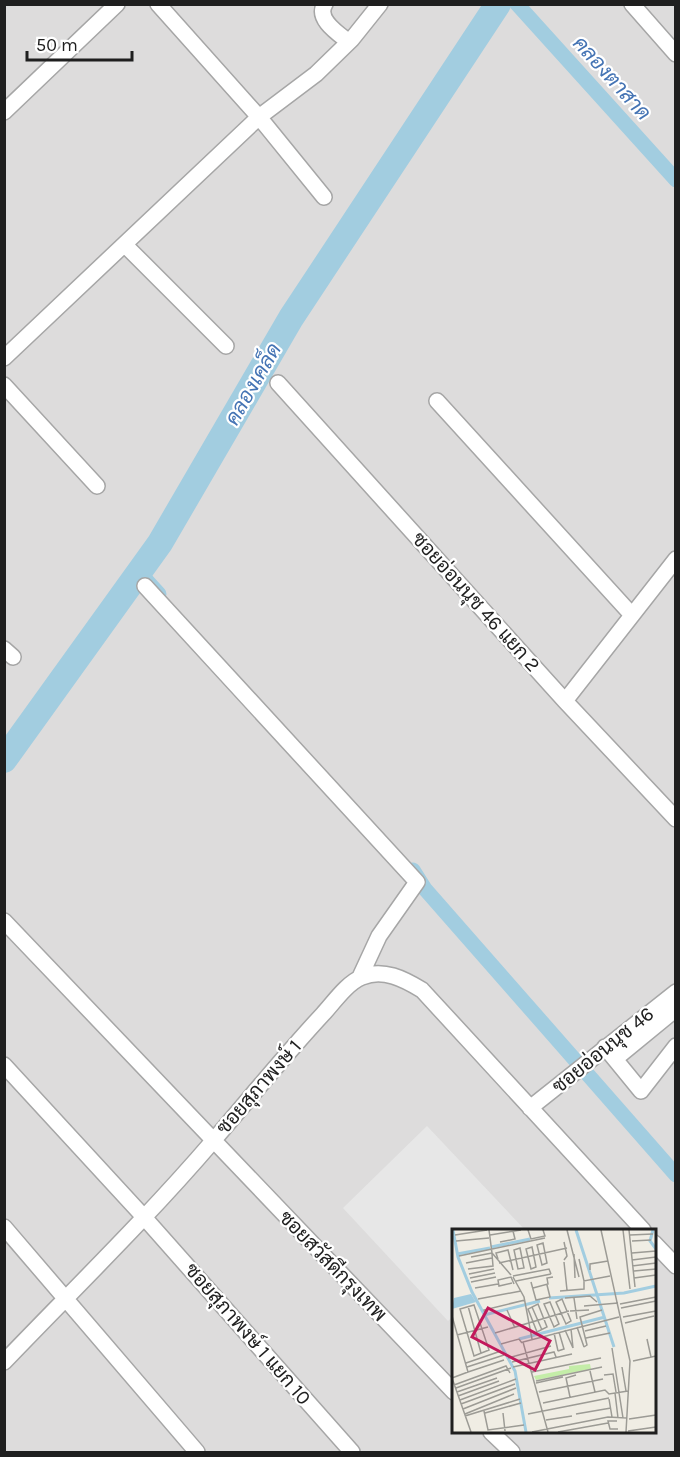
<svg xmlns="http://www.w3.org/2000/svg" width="680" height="1457" font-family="Karla,Sarabun,sans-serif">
	<rect width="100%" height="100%" fill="#f0ede4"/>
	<path fill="#dddcdc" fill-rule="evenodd" d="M5,5H675V1452H5ZM454,1230H654V1432H454Z"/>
	<path fill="#e7e7e7" d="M427,1126L525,1230H454L453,1316L448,1321L343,1208Z"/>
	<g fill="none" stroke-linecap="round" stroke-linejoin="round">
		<path stroke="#a2cde0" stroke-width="15" d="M517,4L676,180
			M139,572L159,594
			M413,870L425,889L676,1175"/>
		<path stroke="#a2cde0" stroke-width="26" d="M4,760L160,543L291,318L498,4"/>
		<defs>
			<path id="minor" d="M158,4L259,117L324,197
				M325,4C315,19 339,34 349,42
				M632,4L676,54
				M4,112L117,4
				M125,245L226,346
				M4,358L259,117L316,74L352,39L380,4
				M278,383L565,701L676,819
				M4,385L97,486
				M437,401L631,614
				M145,586L417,882L379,936L360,977
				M4,649L13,657
				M565,701L676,559
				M4,921L454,1392
				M605,1047L641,1091L676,1046
				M615,1059L676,1009
				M4,1065L143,1216L352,1452
				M530,1108L676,992
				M4,1227L197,1452
				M654,1243L676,1266
				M4,1362C74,1289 147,1218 213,1141C250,1098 285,1055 323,1014C334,1002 347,983 362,977C383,968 404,979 422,990L643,1230
				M491,1432L512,1452"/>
		</defs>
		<use href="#minor" stroke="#a6a6a6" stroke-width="18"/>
		<use href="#minor" stroke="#fff" stroke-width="15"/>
	</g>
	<g text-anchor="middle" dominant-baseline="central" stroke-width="4.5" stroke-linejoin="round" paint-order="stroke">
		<g font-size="20" fill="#1f1f1f" stroke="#fff">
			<text transform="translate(476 602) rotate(48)">ซอยอ่อนนุช 46 แยก 2</text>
			<text transform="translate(603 1050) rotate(-39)">ซอยอ่อนนุช 46</text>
			<text transform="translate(259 1087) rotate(-49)">ซอยสุภาพงษ์ 1</text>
			<text transform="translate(333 1266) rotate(46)">ซอยสวัสดีกรุงเทพ</text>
			<text transform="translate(248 1334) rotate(49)">ซอยสุภาพงษ์ 1 แยก 10</text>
		</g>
		<g font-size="21" font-style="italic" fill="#4574b4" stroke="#fff">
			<text transform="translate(612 78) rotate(48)">คลองตาสาด</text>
			<text transform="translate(253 384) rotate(-60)">คลองเคล็ด</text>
		</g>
	</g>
	<g transform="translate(452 1229)">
		<rect width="204" height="204" fill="#f0ede4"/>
		<path d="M138,135L139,140L84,151L82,147L117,140V137Z" fill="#c4eda8"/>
		<path d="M19,65L24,73L0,80L2,69Z" fill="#a2cde0"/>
		<path fill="none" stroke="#a2cde0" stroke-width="3" d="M1,1L6,28L20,63L63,142L74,203M124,1L162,118M201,1L198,12L204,20M39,18L78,10M5,25L38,19M97,69L172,64L204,57M32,86L88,72M67,110L153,88"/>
		<path fill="none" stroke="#9c9b95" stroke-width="1.5" d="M37,1L40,24L59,46M76,1L79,10L93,7L91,1M115,1L127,48M149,1L178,132L174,203M171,1L178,60M177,1L183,58M3,6L35,1M38,6L69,1M178,6L201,5M4,12L37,9M180,12L199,11M48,13L63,10L61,2M91,14L95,34L90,36L85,16ZM80,18L84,38L79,40L74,20ZM68,19L72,39L66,40L62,21ZM180,24L204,22M122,25L123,49M7,27L93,9M19,28L40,24M46,30L44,24L56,21L61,41M127,30L132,52L158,47M112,31L115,27L112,13M180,31L204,28M112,33L115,61M14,34L40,29M47,34L115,19M180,37L204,34M16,40L41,37L40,25M138,41V35L156,32M182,42L204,40M17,45L42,40M61,47L97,40L99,45M61,48L72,68L80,110M18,49L43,44M182,49L204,46M64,52L99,45M19,53L44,48M79,53L84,71L98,68L95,56M60,54L47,57L46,51L59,48L62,55M23,59L46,55M81,59L96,55L95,49L101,48M108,62L132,60V52M113,69L138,67L145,73M122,69L125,90M26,70L69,62M110,70L119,92L114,95L104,73ZM98,73L107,95L102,98L92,75ZM86,75L95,98L85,103L76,80ZM168,75L204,68M22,76L37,121L22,127L8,80ZM16,77L29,124M132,77L166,74M80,78L90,101M169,79L204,72M55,81L63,99M118,82L137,81M33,84L32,81L73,71M0,87L16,143L0,149L19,203M171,88L204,82M173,94L202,87M125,98L132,118M119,100L121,119M113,101L121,119M133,102L154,97M43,104L117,82M102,104L106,122M5,106L36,98M134,109L158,104M195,110L199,128M49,115L67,110L70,114M132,118L135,116L128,88L150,81M160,119L171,189M106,122L112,120L107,103M56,129L99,117M181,132L204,127M60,133L102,123L104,128M14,134L49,122M15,138L52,126M61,138L120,125M170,138L174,162M138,142L143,163M16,143L52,131M80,143L149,129M152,146L161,145L164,163M84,152L150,138M84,154L111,148M2,156L54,137L58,144M4,159L59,139M5,163L45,149M87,163L151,150M163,164L166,189M6,167L47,152M118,168L114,149L124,146M157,170L160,188M8,171L64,150M91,174L153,161L157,165L176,162M9,175L63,155M11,180L64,159M32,182L36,201L72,196M33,184L69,174M51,184L53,202M13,185L62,165M76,185L157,169M124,185L159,179M13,187L68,170M177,190L204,186M94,191L120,187M165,192H156L158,200H166M176,202L204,198M80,203L156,188L175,189M96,203L71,113L167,88M106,203L156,194"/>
		<path fill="#c2185b" fill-opacity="0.15" stroke="#c2185b" stroke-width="3" d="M36,79L98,112L83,141L20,108Z"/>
		<rect width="204" height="204" fill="none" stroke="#1f1f1f" stroke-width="3"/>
	</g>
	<rect width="680" height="1457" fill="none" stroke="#1f1f1f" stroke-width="12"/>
	<path d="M27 51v9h105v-9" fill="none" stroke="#1f1f1f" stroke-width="3"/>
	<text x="36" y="51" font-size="18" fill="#1f1f1f" stroke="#ffffff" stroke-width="4.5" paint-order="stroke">50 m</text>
</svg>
